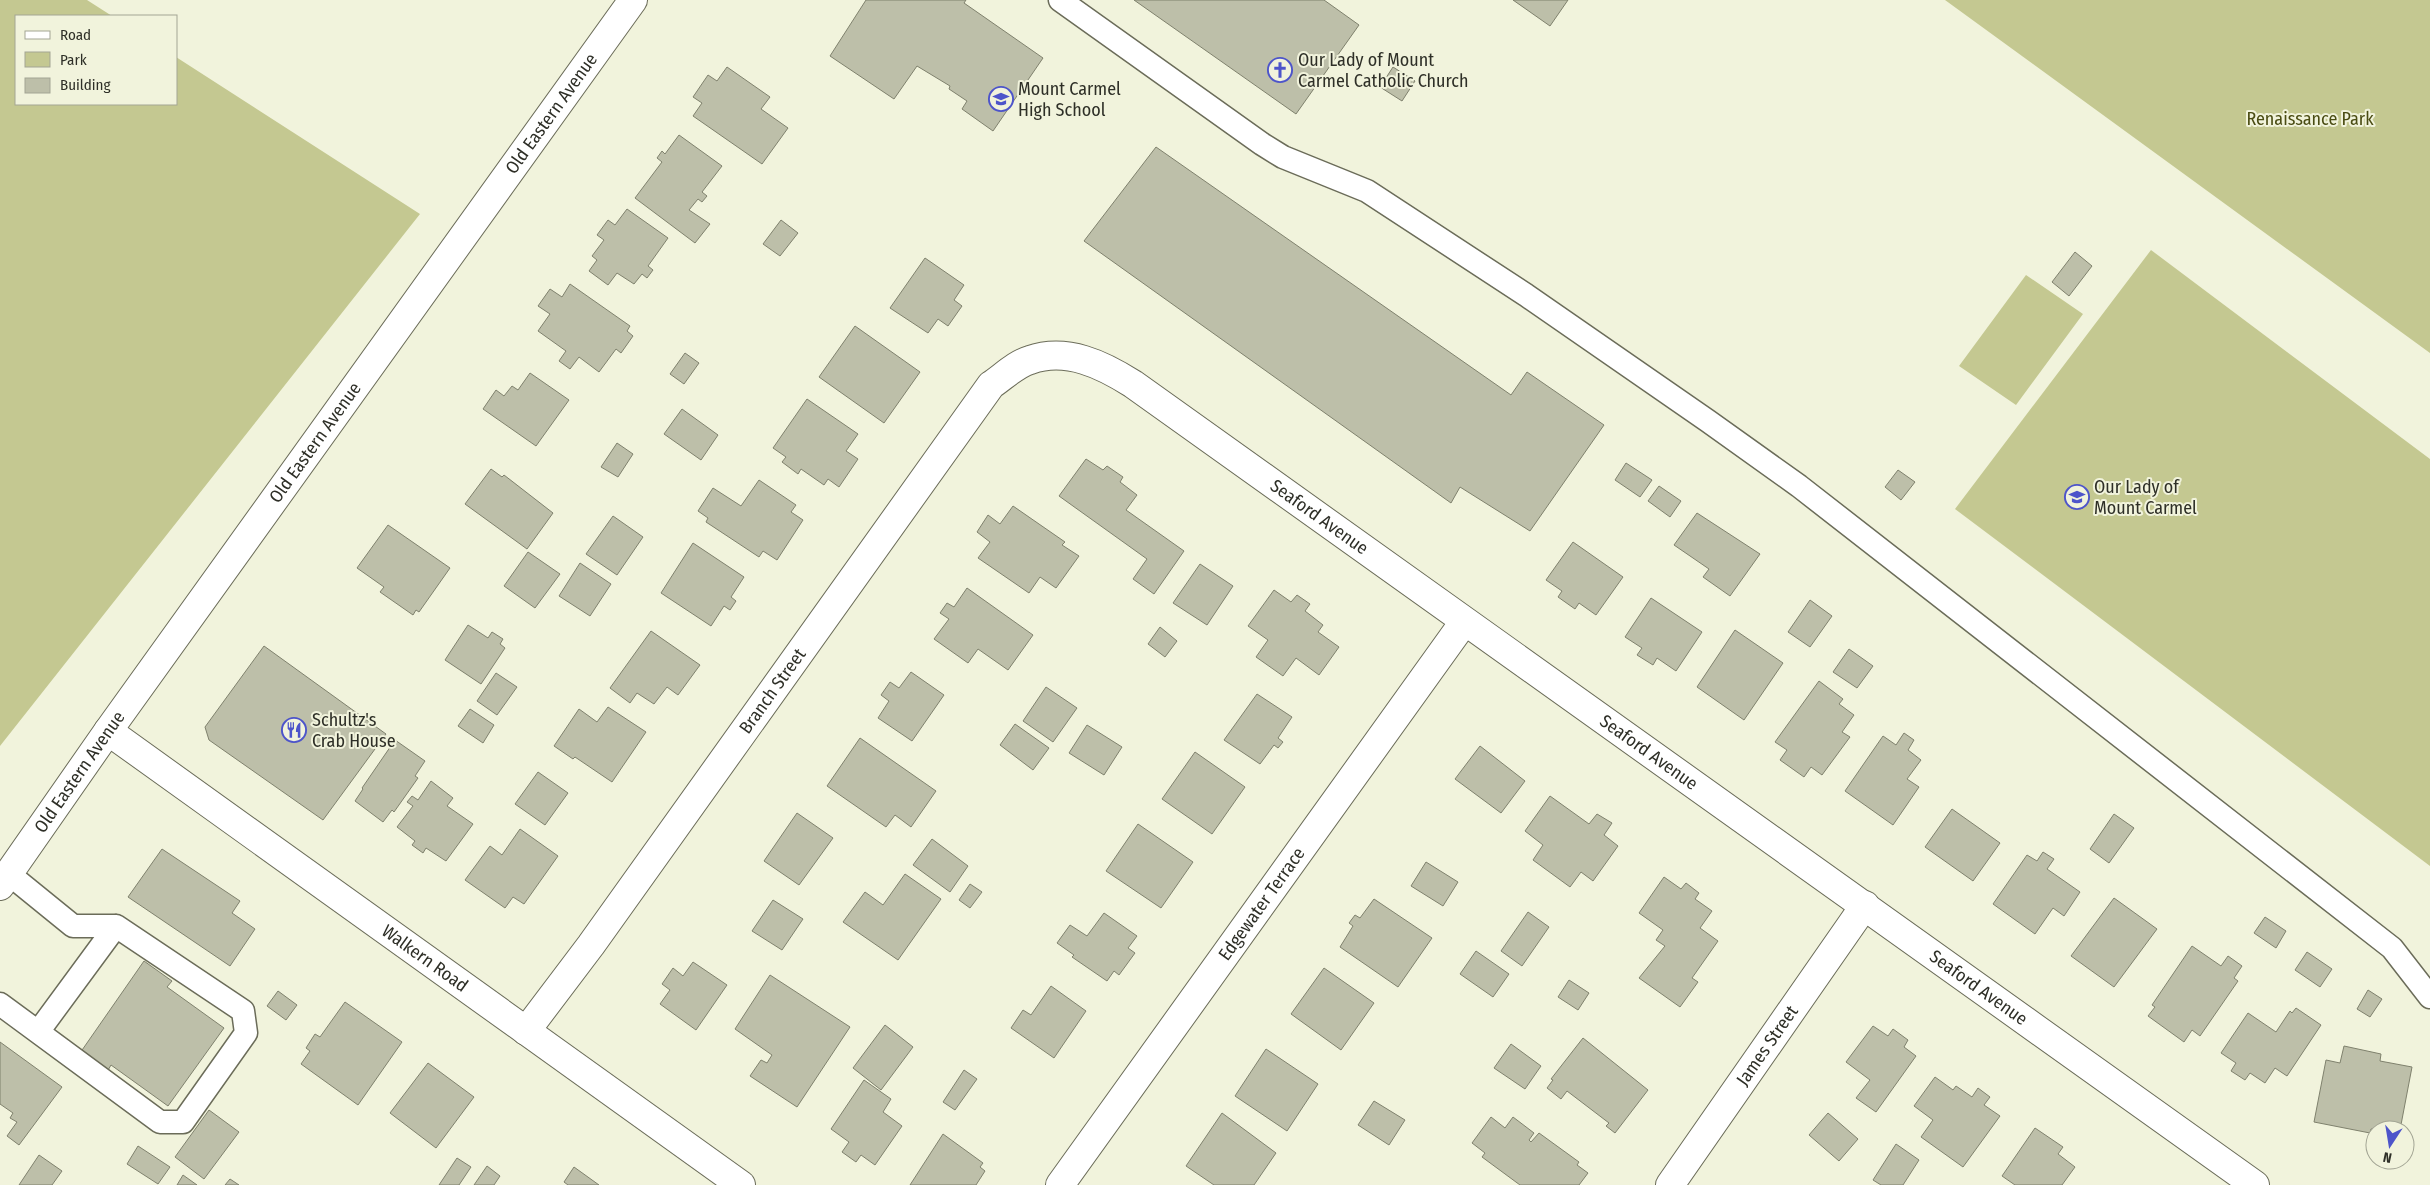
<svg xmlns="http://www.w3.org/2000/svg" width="2430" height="1185" font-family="'Fira Sans Condensed',sans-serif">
	<rect width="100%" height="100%" fill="#f1f3dc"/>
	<path fill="#c4c891" d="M0,0H87L112,16H16V104H176V57L420,214L0,746Z
		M1945,0H2430V353Z
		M2151,250L2430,459V866L1955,509Z
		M2026,275L2083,314L2016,405L1959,366Z"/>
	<path fill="#bdbfa9" stroke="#7f816d" d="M866,0H966L964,3L1043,58L993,131L962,109L967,101L949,89L950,86L917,66L894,99L830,56Z
		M1134,0H1324L1359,25L1296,114Z
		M1513,0H1568L1550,26Z
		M727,67L770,97L761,109L788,128L762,164L693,116L702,103L693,97L708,75L717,81Z
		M1393,67L1415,81L1402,101L1380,87Z
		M679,135L722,166L702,192L707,196L702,202L698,199L689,210L710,224L695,243L635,198L662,162L657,158L662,151L665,154Z
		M1156,147L1511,395L1527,372L1604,425L1530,531L1460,487L1451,503L1084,241Z
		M627,209L668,238L648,266L653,270L647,278L642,274L634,284L617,273L608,285L589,271L597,260L592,256L604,240L597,235L608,220L615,225Z
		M781,220L798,233L780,256L763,244Z
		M2075,252L2092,266L2069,296L2052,282Z
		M925,258L964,285L954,300L962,306L948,326L938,319L928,333L890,308Z
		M570,284L630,326L627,331L633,336L621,353L616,349L599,372L579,357L570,369L559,361L566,351L538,331L550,314L538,306L550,289L562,297Z
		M855,326L920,372L884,423L819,377Z
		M685,353L699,363L684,384L670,374Z
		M530,373L569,400L536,446L483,409L496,390L504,396L512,386L518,390Z
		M807,399L858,434L846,451L858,459L839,487L828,479L824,485L801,469L798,474L782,462L786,457L773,448Z
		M682,409L718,435L701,460L664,434Z
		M617,443L633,454L618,477L601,467Z
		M1086,459L1103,470L1107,466L1123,477L1120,482L1137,495L1126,510L1184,551L1154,594L1133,579L1147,559L1059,496Z
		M1626,463L1652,480L1640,497L1615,480Z
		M491,469L502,477L504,475L553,513L527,549L465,504Z
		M1898,470L1915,482L1901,500L1885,487Z
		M759,480L796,505L791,512L803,520L777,560L763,551L759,557L706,522L708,518L698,511L713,488L741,506Z
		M1659,486L1681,501L1670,517L1648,501Z
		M1013,506L1065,542L1062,545L1079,556L1056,588L1040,577L1029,593L978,558L990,542L977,532L988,515L1000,524Z
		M1697,513L1760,554L1730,596L1703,577L1709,569L1674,545Z
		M613,516L643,537L617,575L586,554Z
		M388,525L450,568L419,612L416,610L413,615L380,592L384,587L357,568Z
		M1573,542L1623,577L1596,615L1579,603L1575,609L1558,597L1562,591L1546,580Z
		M693,543L744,577L731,597L736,601L730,610L724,606L711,626L661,593Z
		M528,552L560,574L535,608L504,586Z
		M580,563L611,584L590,616L559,596Z
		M1200,564L1233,586L1207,625L1173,603Z
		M967,588L1033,635L1008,670L978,649L968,663L934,639L949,619L940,613L947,603L954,607Z
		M1274,590L1291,602L1297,595L1310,604L1305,611L1323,625L1318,632L1339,647L1319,675L1296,658L1283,676L1256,657L1268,640L1248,626Z
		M1651,598L1702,632L1676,671L1657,658L1653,665L1637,655L1642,648L1625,637Z
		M1810,600L1832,616L1810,647L1788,632Z
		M468,625L488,638L492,632L503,639L500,644L505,648L481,684L445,660Z
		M1160,627L1177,641L1165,657L1148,644Z
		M1735,630L1783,663L1744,720L1697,687Z
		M651,631L700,665L678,695L667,687L654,704L637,693L630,703L610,688Z
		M264,646L386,734L323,820L209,740L205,727Z
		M1849,649L1873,666L1857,688L1833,672Z
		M911,672L944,695L912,741L878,718L889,701L881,695L890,682L899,688Z
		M496,673L517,687L497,715L477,701Z
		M1819,681L1843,699L1839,704L1854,715L1842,732L1850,737L1822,775L1811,767L1804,777L1780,760L1787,750L1775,742Z
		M1046,687L1077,708L1053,742L1023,721Z
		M1257,694L1292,717L1278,738L1283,742L1278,748L1274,745L1260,764L1224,740Z
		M608,707L646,732L612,782L575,757L573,759L554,746L579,709L597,722Z
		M470,709L494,725L483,743L458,726Z
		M1015,724L1049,748L1033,770L1000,745Z
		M1087,725L1122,747L1104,775L1069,753Z
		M1904,733L1914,740L1908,750L1921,760L1907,779L1919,787L1893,825L1845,791L1883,736L1896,745Z
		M860,738L936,791L911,827L895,815L886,827L827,786Z
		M395,740L425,761L415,776L418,778L394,812L392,810L383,822L355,801L363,789L362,788Z
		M1480,746L1525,781L1501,813L1455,779Z
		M1195,752L1245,787L1212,834L1162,799Z
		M538,772L568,793L545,825L515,804Z
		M431,781L453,798L447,806L473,824L446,861L426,848L423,853L412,845L415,841L397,827L413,806L407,802L412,796L418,800Z
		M1550,796L1589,824L1597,814L1612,823L1604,835L1618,846L1593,881L1581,872L1570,887L1533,860L1543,845L1525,831Z
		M1952,809L2000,843L1973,881L1925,847Z
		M797,813L833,838L799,885L764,861Z
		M2114,814L2134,828L2109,863L2090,849Z
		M1138,824L1193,862L1161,908L1106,871Z
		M520,829L558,856L524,904L513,897L505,908L465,880L490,846L502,855Z
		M932,839L968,866L950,892L913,865Z
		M162,849L240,901L232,913L255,929L230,966L128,897Z
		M2043,852L2054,859L2047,869L2080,892L2064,916L2053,908L2035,934L1993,904L2027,855L2037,861Z
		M1426,862L1458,882L1443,906L1411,886Z
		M905,874L941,899L898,960L843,922L865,892L883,905Z
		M1664,877L1681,889L1686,883L1699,893L1695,899L1712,911L1700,928L1718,941L1692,978L1698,982L1680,1007L1639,978L1665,946L1656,940L1663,930L1639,913Z
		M970,884L982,892L970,908L959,900Z
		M2114,898L2157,929L2114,987L2071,956Z
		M1374,899L1432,938L1398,987L1340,947L1353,926L1349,923L1355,915L1360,918Z
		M773,900L803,919L782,950L752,931Z
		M1528,912L1549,927L1522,966L1501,951Z
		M1104,913L1137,936L1128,948L1135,953L1119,975L1114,971L1107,981L1072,957L1074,955L1057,943L1070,925L1087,936Z
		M2265,917L2286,931L2276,948L2254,933Z
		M2192,946L2221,966L2228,956L2242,966L2234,978L2238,981L2200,1036L2192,1030L2184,1042L2148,1016L2155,1007L2152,1005Z
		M1476,951L1509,974L1493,997L1460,974Z
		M2307,952L2332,969L2320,987L2295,970Z
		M144,961L172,981L167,987L224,1028L168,1106L111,1065L107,1072L80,1053Z
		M693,962L727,985L696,1030L660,1004L670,990L662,984L673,968L683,976Z
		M1324,968L1374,1003L1341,1050L1291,1014Z
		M770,975L850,1027L797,1107L750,1076L761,1060L767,1063L772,1055L735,1029Z
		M1569,980L1589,993L1578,1010L1558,997Z
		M1051,986L1086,1011L1054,1058L1011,1028L1023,1010L1031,1015Z
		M2368,990L2382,999L2370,1017L2357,1009Z
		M278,991L297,1005L286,1020L267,1006Z
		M345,1002L402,1042L358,1105L301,1064L310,1051L306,1048L315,1034L320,1037Z
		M2296,1008L2321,1025L2287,1076L2275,1068L2265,1083L2250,1073L2245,1080L2231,1071L2236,1063L2221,1053L2248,1013L2276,1032L2290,1011L2292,1013Z
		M885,1025L913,1047L881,1090L853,1068Z
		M1873,1026L1888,1036L1893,1029L1908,1040L1904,1047L1916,1056L1876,1112L1856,1098L1870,1080L1846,1062Z
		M1583,1038L1648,1090L1615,1133L1606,1126L1609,1123L1567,1091L1561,1099L1547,1088L1553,1080L1551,1079Z
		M0,1042L62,1087L19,1145L7,1136L17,1122L10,1118L13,1113L0,1104Z
		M1511,1044L1541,1066L1525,1089L1494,1068Z
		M2344,1046L2381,1054L2380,1061L2412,1067L2400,1130L2371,1129L2370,1133L2314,1122L2326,1060L2340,1063Z
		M1266,1049L1318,1084L1287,1131L1235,1096Z
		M428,1063L474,1097L436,1148L390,1113Z
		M964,1070L977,1079L955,1110L943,1102Z
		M1935,1077L1953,1090L1956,1086L1972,1097L1978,1088L1990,1097L1984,1105L2000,1116L1963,1167L1921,1137L1933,1120L1914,1106Z
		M864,1080L891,1099L883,1112L902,1126L875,1165L861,1155L856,1162L842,1152L849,1142L831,1129Z
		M1374,1101L1405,1120L1389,1145L1358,1125Z
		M209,1110L239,1132L204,1179L175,1157Z
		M1222,1113L1276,1153L1254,1185H1214L1186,1166Z
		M1828,1113L1858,1139L1839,1161L1809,1135Z
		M1491,1117L1505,1128L1513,1117L1534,1133L1529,1140L1531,1142L1539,1133L1579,1162L1577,1165L1588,1173L1579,1185H1520L1482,1157L1485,1153L1472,1143Z
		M2035,1128L2063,1147L2058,1154L2075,1167L2062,1185H2015L2002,1176Z
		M943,1134L983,1163L980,1167L985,1171L976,1185H910Z
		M1896,1144L1919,1160L1903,1185H1881L1873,1180Z
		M138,1146L170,1167L158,1184L127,1164Z
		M39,1155L62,1171L52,1185H19Z
		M457,1158L471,1167L459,1185H439Z
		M487,1166L500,1176L494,1185H474Z
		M574,1167L599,1185H568L564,1182Z
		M183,1175L197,1185H177Z
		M230,1179L239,1185H225Z"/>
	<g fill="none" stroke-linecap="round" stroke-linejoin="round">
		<defs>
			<path id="lane" d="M1060,0L1262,144L1283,157L1367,191L1526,295L1708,421L1799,486L2392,948L2430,997
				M0,1004L160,1122H183L246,1033L243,1011L116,926H73L9,874
				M38,1032L116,926"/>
			<g id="street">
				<path id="s1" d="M108,731L741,1185"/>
				<path id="s2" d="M526,1031L591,945L991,385C1003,377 1016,364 1030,360C1067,347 1103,365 1133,384L2255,1185"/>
				<path id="s3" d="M1060,1185L1464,622"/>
				<path id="s4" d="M1670,1185L1865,905"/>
			</g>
			<g id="secondary">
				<path id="s5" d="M0,886L108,731L633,0"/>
			</g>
		</defs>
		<use href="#lane" stroke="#6b6c59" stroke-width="25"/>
		<use href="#street" stroke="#6b6c59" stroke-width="30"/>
		<use href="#secondary" stroke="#6b6c59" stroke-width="30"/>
		<use href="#lane" stroke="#fff" stroke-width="22"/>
		<use href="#street" stroke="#fff" stroke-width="28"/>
		<use href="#secondary" stroke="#fff" stroke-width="28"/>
	</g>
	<defs>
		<symbol id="church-ring" viewBox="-11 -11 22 22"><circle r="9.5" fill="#f1f3dc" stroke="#4d54ca" stroke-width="1.5"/><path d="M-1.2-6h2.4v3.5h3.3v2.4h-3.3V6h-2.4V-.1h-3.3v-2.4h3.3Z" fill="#4d54ca"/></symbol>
		<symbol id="school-ring" viewBox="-11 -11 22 22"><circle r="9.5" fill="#f1f3dc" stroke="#4d54ca" stroke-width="1.5"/><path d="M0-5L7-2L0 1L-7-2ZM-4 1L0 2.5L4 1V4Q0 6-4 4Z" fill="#4d54ca"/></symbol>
		<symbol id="restaurant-ring" viewBox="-11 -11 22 22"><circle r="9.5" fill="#f1f3dc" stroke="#4d54ca" stroke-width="1.5"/><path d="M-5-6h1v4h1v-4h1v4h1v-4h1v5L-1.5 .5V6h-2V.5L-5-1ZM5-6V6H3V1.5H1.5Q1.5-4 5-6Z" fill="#4d54ca"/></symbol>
	</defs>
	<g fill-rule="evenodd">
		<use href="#church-ring" x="1266" y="56" width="28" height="28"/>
		<use href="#school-ring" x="987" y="85" width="28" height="28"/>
		<use href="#school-ring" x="2063" y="483" width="28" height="28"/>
		<use href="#restaurant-ring" x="280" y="716" width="28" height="28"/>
	</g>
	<g text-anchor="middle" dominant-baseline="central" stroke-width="4" stroke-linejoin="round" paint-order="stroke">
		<g font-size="18" fill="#2e2f27" stroke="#f1f3dc" text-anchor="start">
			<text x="1298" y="60">Our Lady of Mount<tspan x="1298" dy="21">Carmel Catholic Church</tspan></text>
			<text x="1018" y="89">Mount Carmel<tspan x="1018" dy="21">High School</tspan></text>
			<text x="2094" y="487">Our Lady of<tspan x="2094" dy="21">Mount Carmel</tspan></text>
			<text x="312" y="720">Schultz's<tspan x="312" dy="21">Crab House</tspan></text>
		</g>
		<g font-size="18" fill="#2e2f27" stroke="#f1f3dc">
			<text stroke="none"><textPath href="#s5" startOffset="949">Old Eastern Avenue</textPath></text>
			<text stroke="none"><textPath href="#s5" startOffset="544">Old Eastern Avenue</textPath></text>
			<text stroke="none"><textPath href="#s2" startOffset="1181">Seaford Avenue</textPath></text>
			<text stroke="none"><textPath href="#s2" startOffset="420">Branch Street</textPath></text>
			<text stroke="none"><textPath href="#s2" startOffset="1586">Seaford Avenue</textPath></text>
			<text stroke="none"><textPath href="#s5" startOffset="139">Old Eastern Avenue</textPath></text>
			<text stroke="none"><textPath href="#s3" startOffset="346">Edgewater Terrace</textPath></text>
			<text stroke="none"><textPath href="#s1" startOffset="390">Walkern Road</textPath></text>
			<text stroke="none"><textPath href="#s2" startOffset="1991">Seaford Avenue</textPath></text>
			<text stroke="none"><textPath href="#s4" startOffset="170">James Street</textPath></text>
		</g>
		<g font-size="18" fill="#4a4c13" stroke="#f1f3dc">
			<text x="2310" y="119">Renaissance Park</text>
		</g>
	</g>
	<rect x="15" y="15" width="162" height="90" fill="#f1f3dc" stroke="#a3a594"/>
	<rect x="25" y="31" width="25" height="8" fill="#ffffff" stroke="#a3a594"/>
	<text x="60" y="40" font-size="15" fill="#2e2f27">Road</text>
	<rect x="25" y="52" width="25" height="15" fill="#c4c891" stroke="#a3a594"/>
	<text x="60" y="65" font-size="15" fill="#2e2f27">Park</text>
	<rect x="25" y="78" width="25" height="15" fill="#bdbfa9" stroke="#a3a594"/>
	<text x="60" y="90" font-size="15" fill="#2e2f27">Building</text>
	<g transform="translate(2390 1145) rotate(192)"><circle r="24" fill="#f1f3dc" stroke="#a3a594"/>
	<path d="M0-4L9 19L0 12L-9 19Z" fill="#4d54ca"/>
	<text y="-8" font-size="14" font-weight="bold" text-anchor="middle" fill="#2e2f27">N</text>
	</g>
</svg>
